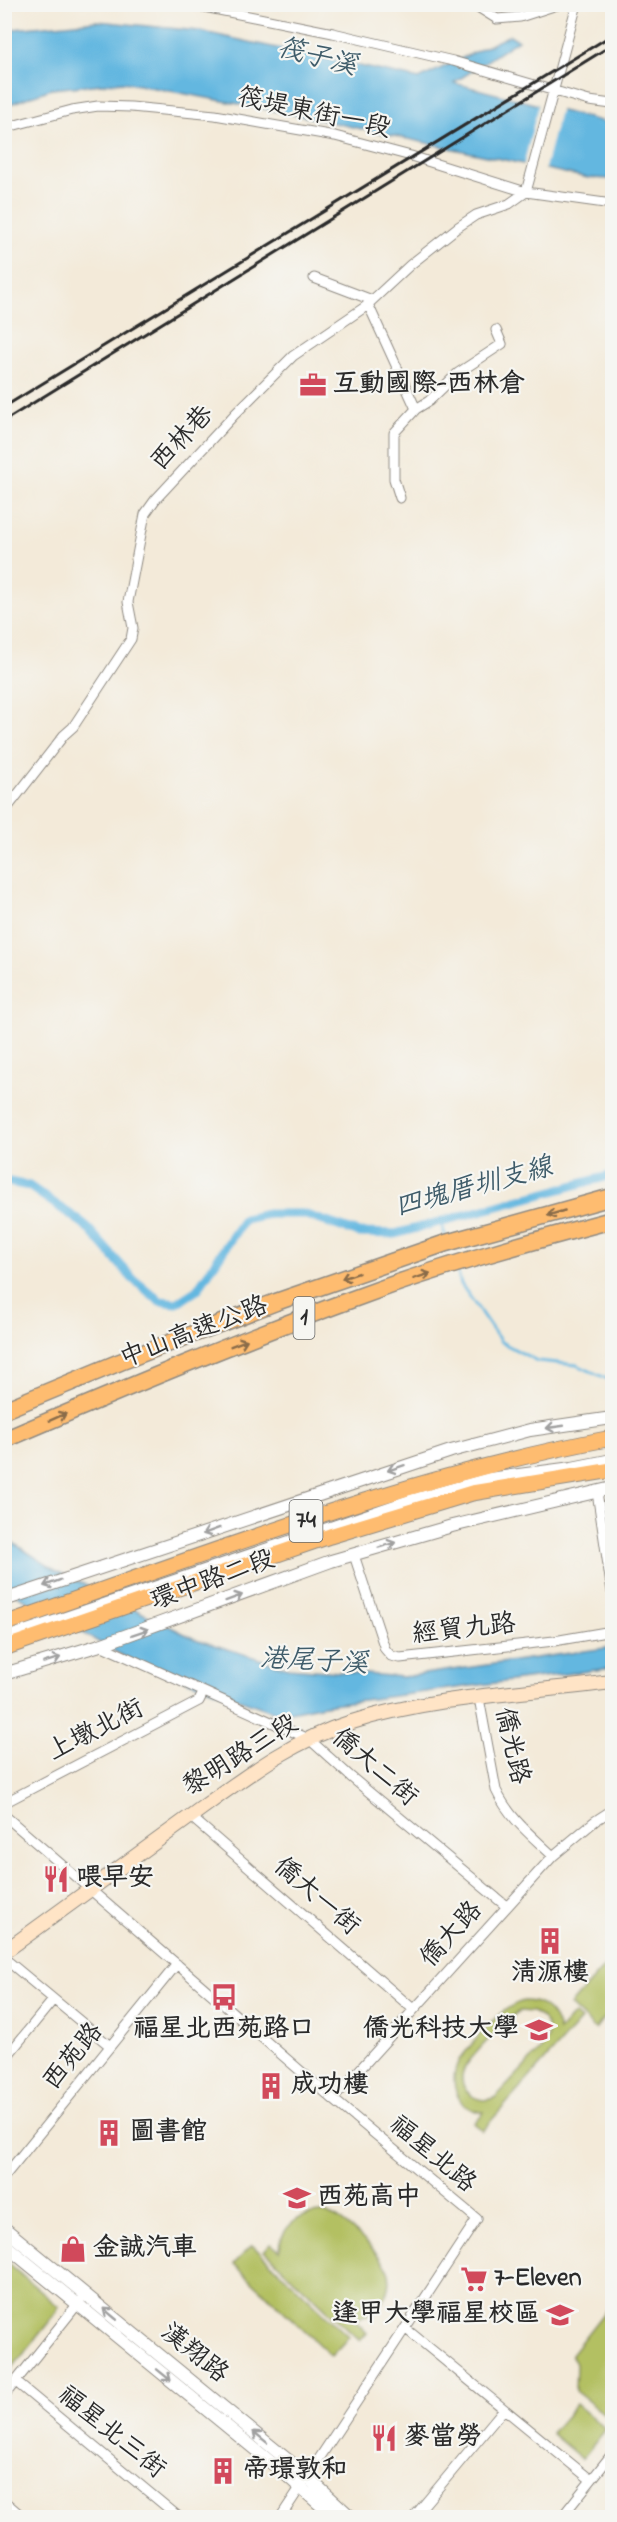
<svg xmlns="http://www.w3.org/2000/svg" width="617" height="2522" font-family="'Indie Flower','LXGW WenKai TC',sans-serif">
	<rect width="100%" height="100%" fill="#f6f6f2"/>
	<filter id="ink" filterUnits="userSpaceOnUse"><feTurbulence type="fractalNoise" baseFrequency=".0167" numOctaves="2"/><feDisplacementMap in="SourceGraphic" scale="12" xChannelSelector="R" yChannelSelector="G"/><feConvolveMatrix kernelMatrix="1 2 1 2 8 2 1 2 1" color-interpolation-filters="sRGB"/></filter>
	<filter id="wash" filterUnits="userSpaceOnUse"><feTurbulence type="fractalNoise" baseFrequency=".008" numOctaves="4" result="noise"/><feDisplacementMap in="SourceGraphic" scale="24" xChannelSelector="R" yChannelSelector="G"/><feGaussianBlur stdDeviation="1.35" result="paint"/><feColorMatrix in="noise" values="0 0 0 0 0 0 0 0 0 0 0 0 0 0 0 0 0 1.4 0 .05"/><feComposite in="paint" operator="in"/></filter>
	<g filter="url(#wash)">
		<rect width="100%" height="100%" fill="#f3ead9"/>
		<path fill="#b3c062" stroke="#6f7646" stroke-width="1.5" fill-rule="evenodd" d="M612,1958V2010L595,2029L570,2005Z
			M524,2001C543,2001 555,2013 559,2031L574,2014L581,2020L482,2131L474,2123L484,2112C457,2112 447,2082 459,2060C475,2041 499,2006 524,2001ZM520,2011L533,2012L544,2019L547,2025L548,2038L543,2047L496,2097C478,2107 455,2089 464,2069C469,2059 510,2015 520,2011Z
			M320,2213C324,2213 329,2214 333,2216C346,2221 381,2255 387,2268C397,2292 377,2315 354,2319L367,2333L360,2341L264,2251L271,2243L280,2250C280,2227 298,2214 320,2213Z
			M252,2245L349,2337L331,2356L234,2264Z
			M5,2261L58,2306L57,2312L5,2377Z
			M612,2302V2420L575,2391L576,2364L571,2354Z
			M576,2404L606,2429L582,2459L551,2433Z"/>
		<path fill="#64b7e0" stroke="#487186" stroke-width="1.5" d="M97,21L199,31L419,79L510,35L518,40L454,83L612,124V179L588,178L297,115L123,82L51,89L5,106L4,30Z
			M4,1537L55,1570L195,1639L288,1668L403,1677L612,1647V1668L324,1705L280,1714L128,1659L5,1588Z"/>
		<path fill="#f3ead9" d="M539,102L561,107L544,172L523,167Z"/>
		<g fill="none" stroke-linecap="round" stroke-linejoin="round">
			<path stroke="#64b7e0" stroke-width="3" d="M441,1222L446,1238
				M457,1270L461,1284L501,1342L537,1361L577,1365L612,1381"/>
			<path stroke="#64b7e0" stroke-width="9" d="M4,1181L29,1186L84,1224L133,1279L160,1301L177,1303L197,1290L244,1219L268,1214H303L359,1233L395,1234L612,1175"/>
		</g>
	</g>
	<g filter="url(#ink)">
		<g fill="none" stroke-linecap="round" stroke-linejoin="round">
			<defs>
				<path id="minor" d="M189,4L333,33L453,61L589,101L612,104
					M473,4L497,19L520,17L560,4
					M4,5L7,4
					M4,128L72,110L98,106L131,107L215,115L335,136L411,156L526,192L612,204
					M526,192L577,4
					M314,278L372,300
					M368,304L416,409
					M400,498L394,479V433L416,409L429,401L458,373L502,344L496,330
					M4,812L64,735L73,727L131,639L133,628L128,602L143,524L145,514L155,500L235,414L293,356L365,307L410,265L458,227L476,215L509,204L526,192
					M597,1492L612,1592
					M354,1555L385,1649L391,1656L400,1658L554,1641L612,1631
					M100,1645L309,1739L351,1777L506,1906
					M479,1698L496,1790C509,1818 531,1835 553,1856
					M4,1803L199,1701L203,1693
					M4,1815L333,2099L477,2219L280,2518
					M190,1816L413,2009
					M4,1958L110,2046
					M4,2060L53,2000
					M333,2099L553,1856L595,1821L612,1810
					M4,2177L177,1964
					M405,2328L591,2480
					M16,2382L180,2518
					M4,2396L80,2301
					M4,2501L24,2518
					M413,2518L504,2409
					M561,2518L612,2454"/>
				<path id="tertiary" d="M4,1600L451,1451L530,1430L612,1418
					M4,1639L413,1500L489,1479L572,1468L612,1460
					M4,1674L100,1645L331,1561L452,1526L612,1488
					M4,2228L295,2466L352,2518
					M4,2244L284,2473L335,2518"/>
				<path id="secondary" d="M4,1952C64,1908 124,1864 184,1821C237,1783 289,1741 352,1722C434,1696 527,1693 612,1682"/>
				<path id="trunk" d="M4,1624C203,1556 406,1476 612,1438
					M4,1648L330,1536L472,1493L612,1470"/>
				<path id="motorway" d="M4,1410L120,1362L276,1302L446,1243L612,1197
					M4,1440C123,1389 242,1339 364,1295C445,1265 529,1242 612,1220"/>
			</defs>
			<use href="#minor" stroke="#8f8a82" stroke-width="11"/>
			<use href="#tertiary" stroke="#8f8a82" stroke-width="14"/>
			<use href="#secondary" stroke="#8f8a82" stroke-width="16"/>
			<use href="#trunk" stroke="#8f8a82" stroke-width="17"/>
			<use href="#motorway" stroke="#8f8a82" stroke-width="19"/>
			<use href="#minor" stroke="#fff" stroke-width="9"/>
			<use href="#tertiary" stroke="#fff" stroke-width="12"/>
			<use href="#secondary" stroke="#ffe4c6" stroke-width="14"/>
			<use href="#trunk" stroke="#febc70" stroke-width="15"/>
			<use href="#motorway" stroke="#febc70" stroke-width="16"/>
			<path stroke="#2b2b2b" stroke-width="3" d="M4,407L612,35
				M4,421L612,45"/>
		</g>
		<defs><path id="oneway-shaft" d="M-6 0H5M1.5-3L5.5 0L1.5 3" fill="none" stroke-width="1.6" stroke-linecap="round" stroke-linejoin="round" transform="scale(1.5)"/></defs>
		<g stroke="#8a6c4a">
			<use href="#oneway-shaft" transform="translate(556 1213) rotate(164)"/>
			<use href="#oneway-shaft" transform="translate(350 1276) rotate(161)"/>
			<use href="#oneway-shaft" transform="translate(422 1276) rotate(-18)"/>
			<use href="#oneway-shaft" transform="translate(239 1343) rotate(-21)"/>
			<use href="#oneway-shaft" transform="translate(58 1417) rotate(-24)"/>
		</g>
		<g stroke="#a0a0a0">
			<use href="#oneway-shaft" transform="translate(555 1427) rotate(172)"/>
			<use href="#oneway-shaft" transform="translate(396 1468) rotate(162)"/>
			<use href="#oneway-shaft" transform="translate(211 1531) rotate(160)"/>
			<use href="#oneway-shaft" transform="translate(387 1545) rotate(-17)"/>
			<use href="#oneway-shaft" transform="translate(52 1583) rotate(160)"/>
			<use href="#oneway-shaft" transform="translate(234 1598) rotate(-20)"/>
			<use href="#oneway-shaft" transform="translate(140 1632) rotate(-19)"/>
			<use href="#oneway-shaft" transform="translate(52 1660) rotate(-17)"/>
			<use href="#oneway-shaft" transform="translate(110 2314) rotate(-140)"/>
			<use href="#oneway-shaft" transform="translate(164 2375) rotate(39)"/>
			<use href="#oneway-shaft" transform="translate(260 2437) rotate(-141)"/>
		</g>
	</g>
	<defs>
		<symbol id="office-bare" viewBox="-9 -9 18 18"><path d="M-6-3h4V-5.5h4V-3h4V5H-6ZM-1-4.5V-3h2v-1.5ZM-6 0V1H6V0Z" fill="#d1495b" stroke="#f6f6f2" stroke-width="2.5" paint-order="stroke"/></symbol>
		<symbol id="restaurant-bare" viewBox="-9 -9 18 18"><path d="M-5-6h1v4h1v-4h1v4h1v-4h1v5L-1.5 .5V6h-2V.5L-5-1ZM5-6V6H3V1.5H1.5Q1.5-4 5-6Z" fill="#d1495b" stroke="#f6f6f2" stroke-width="2.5" paint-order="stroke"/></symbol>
		<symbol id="building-bare" viewBox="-9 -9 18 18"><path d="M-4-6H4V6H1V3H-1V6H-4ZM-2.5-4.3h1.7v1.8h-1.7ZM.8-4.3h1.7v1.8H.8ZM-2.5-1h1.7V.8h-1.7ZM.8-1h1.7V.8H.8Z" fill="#d1495b" stroke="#f6f6f2" stroke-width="2.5" paint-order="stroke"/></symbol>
		<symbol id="bus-bare" viewBox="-9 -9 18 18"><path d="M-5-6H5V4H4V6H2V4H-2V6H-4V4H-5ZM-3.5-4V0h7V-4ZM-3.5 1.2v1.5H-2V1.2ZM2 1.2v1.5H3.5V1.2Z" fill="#d1495b" stroke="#f6f6f2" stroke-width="2.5" paint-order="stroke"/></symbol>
		<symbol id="university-bare" viewBox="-9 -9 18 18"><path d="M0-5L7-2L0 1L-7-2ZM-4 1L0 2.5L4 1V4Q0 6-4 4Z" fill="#d1495b" stroke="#f6f6f2" stroke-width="2.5" paint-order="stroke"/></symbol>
		<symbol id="school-bare" viewBox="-9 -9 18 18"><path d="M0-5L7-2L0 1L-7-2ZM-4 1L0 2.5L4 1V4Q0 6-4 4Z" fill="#d1495b" stroke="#f6f6f2" stroke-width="2.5" paint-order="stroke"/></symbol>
		<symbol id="shop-bare" viewBox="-9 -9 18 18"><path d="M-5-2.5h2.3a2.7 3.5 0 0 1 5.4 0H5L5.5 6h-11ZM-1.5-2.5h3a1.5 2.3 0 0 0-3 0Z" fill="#d1495b" stroke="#f6f6f2" stroke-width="2.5" paint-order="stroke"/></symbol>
		<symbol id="supermarket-bare" viewBox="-9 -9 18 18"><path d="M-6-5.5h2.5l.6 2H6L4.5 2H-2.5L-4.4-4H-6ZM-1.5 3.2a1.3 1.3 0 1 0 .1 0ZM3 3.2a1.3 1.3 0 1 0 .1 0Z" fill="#d1495b" stroke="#f6f6f2" stroke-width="2.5" paint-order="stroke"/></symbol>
	</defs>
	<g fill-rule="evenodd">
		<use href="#office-bare" x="294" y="366" width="38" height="38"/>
		<use href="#restaurant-bare" x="37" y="1860" width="38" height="38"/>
		<use href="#building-bare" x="531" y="1922" width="38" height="38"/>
		<use href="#bus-bare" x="205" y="1978" width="38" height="38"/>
		<use href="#university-bare" x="520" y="2011" width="38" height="38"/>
		<use href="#building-bare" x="252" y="2067" width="38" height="38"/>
		<use href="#building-bare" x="90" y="2114" width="38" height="38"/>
		<use href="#school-bare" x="278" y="2179" width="38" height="38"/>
		<use href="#shop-bare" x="54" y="2230" width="38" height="38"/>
		<use href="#supermarket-bare" x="455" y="2260" width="38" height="38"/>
		<use href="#university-bare" x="541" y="2296" width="38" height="38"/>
		<use href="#restaurant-bare" x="365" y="2419" width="38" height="38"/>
		<use href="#building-bare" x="204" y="2452" width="38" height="38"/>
	</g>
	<g text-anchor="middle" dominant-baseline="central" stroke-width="4.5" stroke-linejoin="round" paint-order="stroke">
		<g fill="#f6f6f2" stroke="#686867" stroke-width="1.5">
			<rect x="293.5" y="1297" width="21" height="42" rx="4.5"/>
			<rect x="289.5" y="1500" width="33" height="42" rx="4.5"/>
		</g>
		<g font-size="24" font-weight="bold" fill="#2b2b2b">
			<text x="304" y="1318">1</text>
			<text x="306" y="1521">74</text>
		</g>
		<g font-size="26" fill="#2b2b2b" stroke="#f6f6f2">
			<text transform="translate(314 114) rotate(12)">筏堤東街一段</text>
			<text transform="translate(183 439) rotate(-47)">西林巷</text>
			<text transform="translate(194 1333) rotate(-21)">中山高速公路</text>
			<text transform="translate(213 1581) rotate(-20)">環中路二段</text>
			<text transform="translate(464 1630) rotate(-6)">經貿九路</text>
			<text transform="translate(96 1731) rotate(-27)">上墩北街</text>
			<text transform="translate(511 1746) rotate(77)">僑光路</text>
			<text transform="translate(241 1756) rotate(-32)">黎明路三段</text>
			<text transform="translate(374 1768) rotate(41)">僑大二街</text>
			<text transform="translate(316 1897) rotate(41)">僑大一街</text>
			<text transform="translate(452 1935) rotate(-48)">僑大路</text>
			<text transform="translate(74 2057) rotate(-51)">西苑路</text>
			<text transform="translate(432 2155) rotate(40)">福星北路</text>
			<text transform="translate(194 2354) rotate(39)">漢翔路</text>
			<text transform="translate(111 2433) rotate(39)">福星北三街</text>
		</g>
		<g font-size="26" font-weight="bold" fill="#2b2b2b" stroke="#f6f6f2" text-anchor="start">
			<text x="333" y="385">互動國際-西林倉</text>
			<text x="76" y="1879">喂早安</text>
			<text x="550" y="1974" text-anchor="middle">清源樓</text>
			<text x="224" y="2030" text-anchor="middle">福星北西苑路口</text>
			<text x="519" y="2030" text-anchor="end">僑光科技大學</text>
			<text x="291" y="2086">成功樓</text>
			<text x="129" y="2133">圖書館</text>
			<text x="317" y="2198">西苑高中</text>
			<text x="93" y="2249">金誠汽車</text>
			<text x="494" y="2279">7-Eleven</text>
			<text x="540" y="2315" text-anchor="end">逢甲大學福星校區</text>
			<text x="404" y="2438">麥當勞</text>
			<text x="243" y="2471">帝璟敦和</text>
		</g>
		<g font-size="27" font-style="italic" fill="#3f5c6a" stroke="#f6f6f2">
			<text transform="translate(317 58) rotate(14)">筏子溪</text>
			<text transform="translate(474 1188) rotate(-15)">四塊厝圳支線</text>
			<text transform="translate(314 1662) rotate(3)">港尾子溪</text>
		</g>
	</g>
	<rect width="617" height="2522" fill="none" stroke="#f6f6f2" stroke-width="24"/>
</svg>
